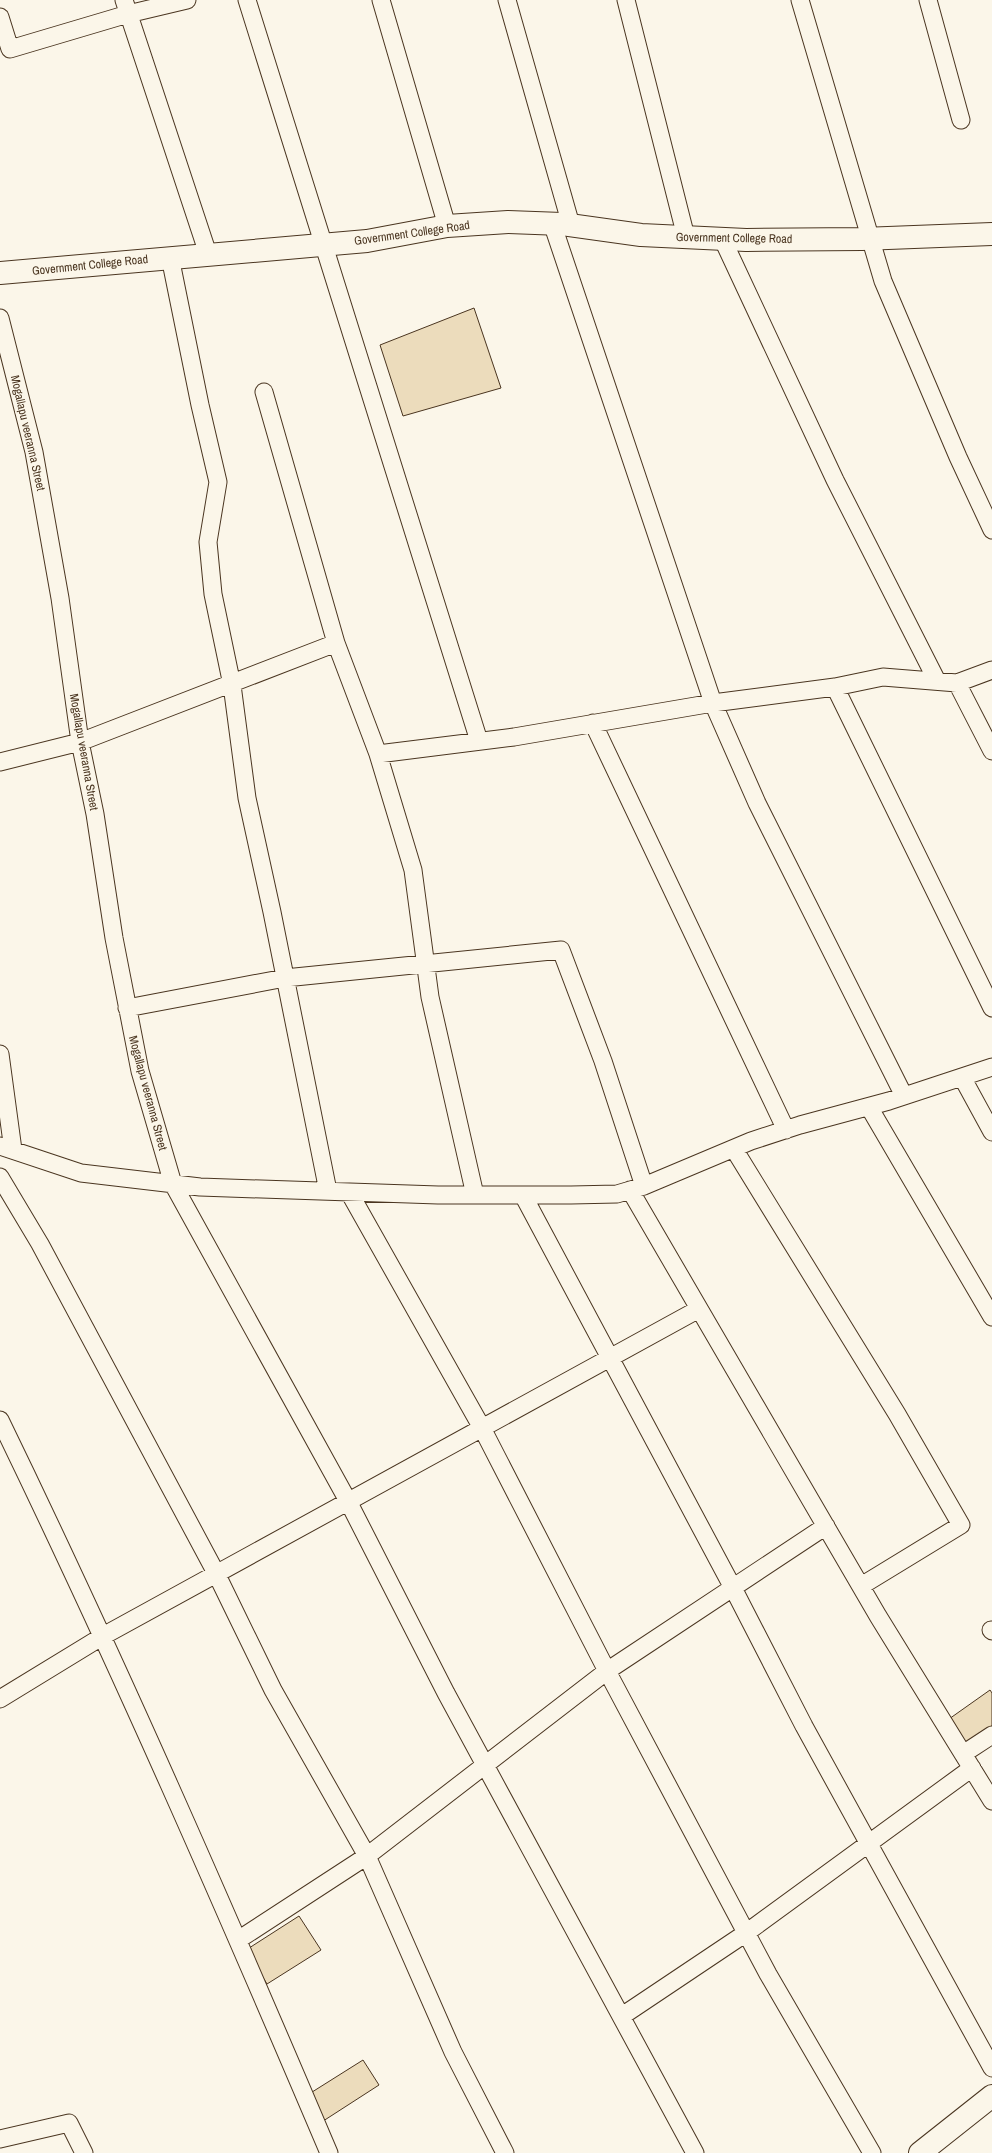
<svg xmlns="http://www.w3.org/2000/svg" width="992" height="2153" font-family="'Archivo Narrow',sans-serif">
	<rect width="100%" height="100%" fill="#fbf6e9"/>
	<path fill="#ecdcbc" stroke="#4a3520" d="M474,308L501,388L403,416L380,345Z
		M990,1690L992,1693V1726L966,1744L949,1719Z
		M299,1916L321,1950L267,1984L246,1950Z
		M363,2060L379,2085L317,2125L301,2099Z"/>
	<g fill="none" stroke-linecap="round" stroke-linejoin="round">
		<defs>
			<path id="minor" d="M124,0L208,254
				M247,0L479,741
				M381,0L447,226
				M507,0L571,225
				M626,0L686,237
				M800,0L883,281L958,457L992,530
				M928,0L961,120
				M0,17L10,49L128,14L187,0
				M552,223L713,703L757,803L904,1096
				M722,238L835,480L937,681
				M170,257L200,405L218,482L208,542L213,594L232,685L247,798L272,912L328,1191
				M0,318L34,452L60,598L80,742L95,814L114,938L140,1071L173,1184L348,1501L446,1693L695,2153
				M264,392L336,643L378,754L413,870L430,997L475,1195
				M957,683L992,751
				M835,687L992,1008
				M593,723L786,1130
				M378,754L514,737L713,703L835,687L883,677L957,683L992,670
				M0,762L80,742L336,643
				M127,1008L285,978L561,950L603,1061L644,1186
				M0,1054L13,1150
				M962,1077L992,1132
				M869,1107L992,1317
				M0,1146L81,1173L200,1187L438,1195H571L617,1194L644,1186L751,1141L800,1125L889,1101L992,1067
				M734,1149L897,1414L961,1525L861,1586
				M0,1177L40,1244L216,1573L273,1690L367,1856L453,2052L505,2153
				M630,1190L878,1616L992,1801
				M349,1192L482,1428L607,1671L768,1974L872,2153
				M523,1195L733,1588L804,1726L992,2068
				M0,1420C117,1661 224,1906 329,2153
				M991,1630L992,1631
				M0,1699L103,1636L699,1309
				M963,1754L992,1735
				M238,1940L367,1856L607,1671L826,1526
				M622,2016L746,1933L972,1768
				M0,2139L69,2123L84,2153"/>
			<path id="secondary" d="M0,273L367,241L447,226L508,222L562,224L641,235L746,240L862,239L992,234
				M920,2153L992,2096"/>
		</defs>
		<use href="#minor" stroke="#4a3520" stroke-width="19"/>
		<use href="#secondary" stroke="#4a3520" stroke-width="24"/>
		<use href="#minor" stroke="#fbf6e9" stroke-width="17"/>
		<use href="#secondary" stroke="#fbf6e9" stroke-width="22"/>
	</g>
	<g text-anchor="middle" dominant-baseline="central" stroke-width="3" stroke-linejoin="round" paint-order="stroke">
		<g font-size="12" fill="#4a3520" stroke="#fbf6e9">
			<text transform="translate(412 233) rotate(-8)">Government College Road</text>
			<text transform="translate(734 238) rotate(1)">Government College Road</text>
			<text transform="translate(90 265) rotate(-6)">Government College Road</text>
			<text transform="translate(28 433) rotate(77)">Mogallapu veeranna Street</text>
			<text transform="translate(84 752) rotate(80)">Mogallapu veeranna Street</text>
			<text transform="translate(148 1093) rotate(75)">Mogallapu veeranna Street</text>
		</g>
	</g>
</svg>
